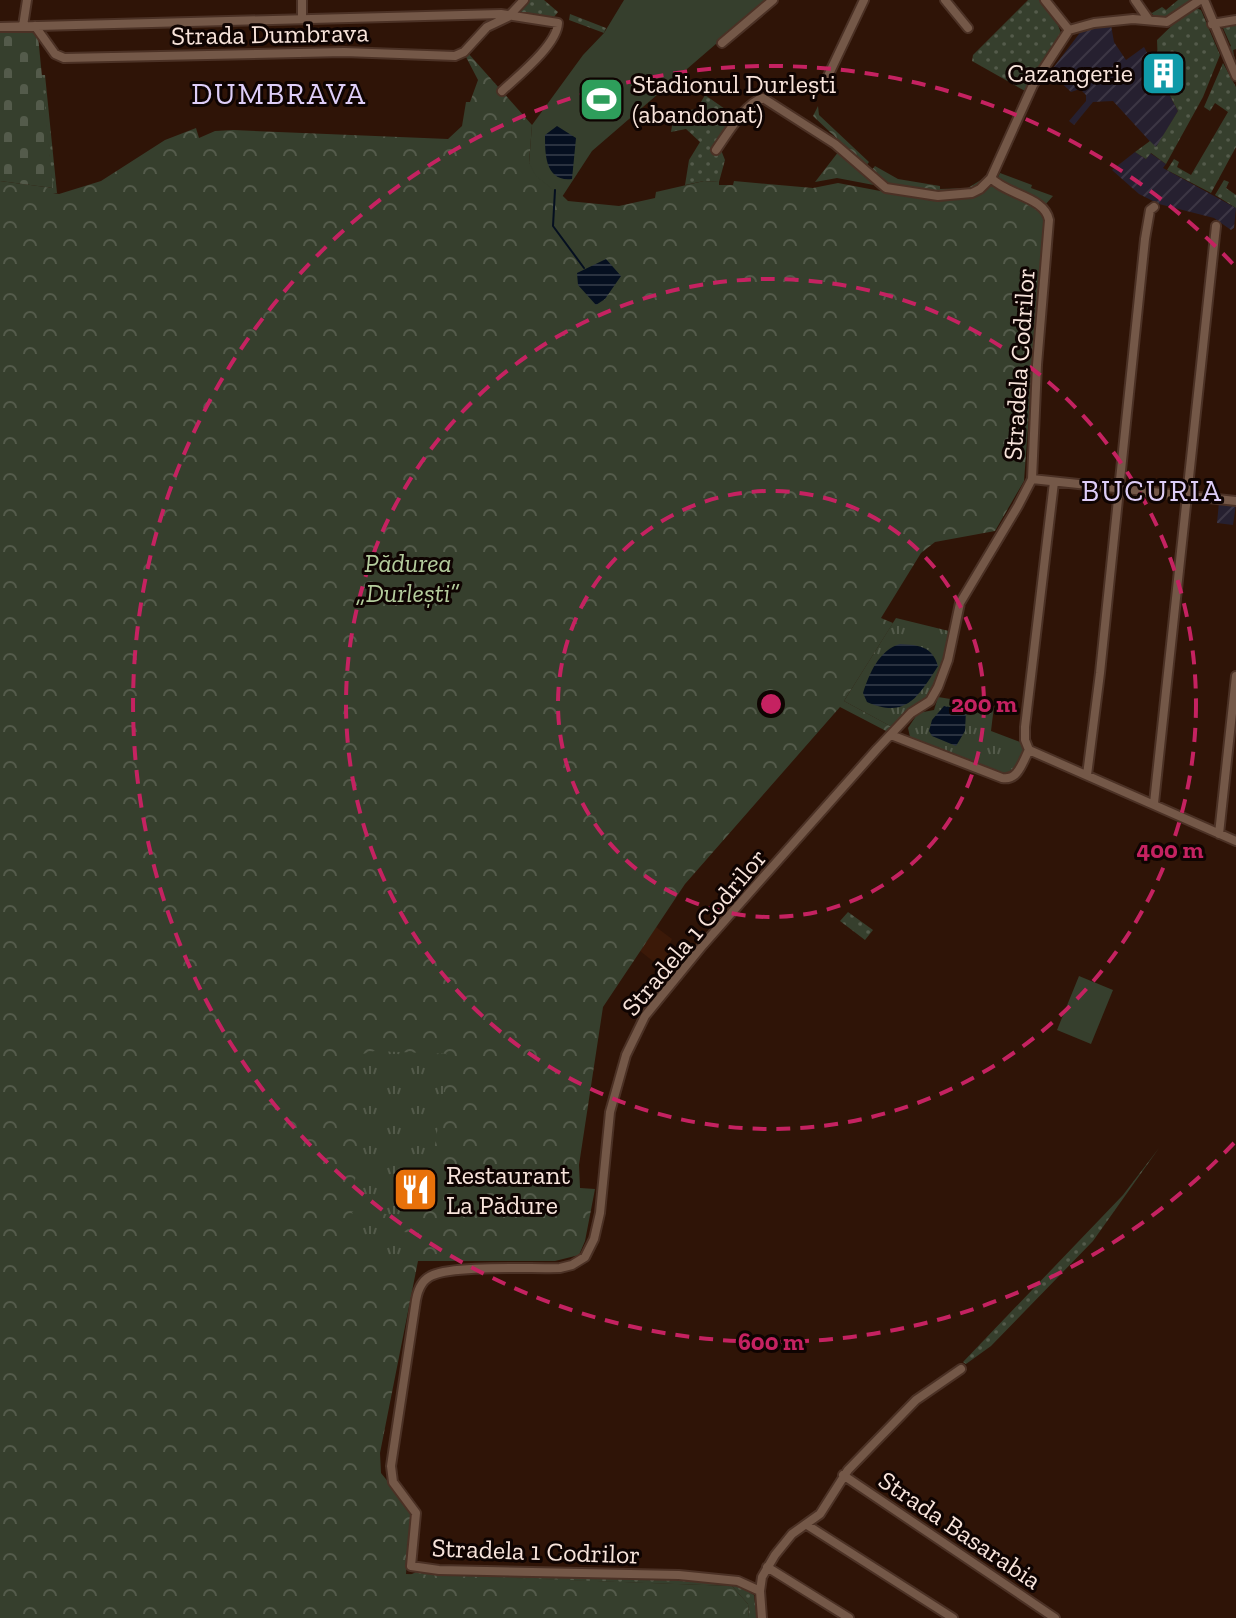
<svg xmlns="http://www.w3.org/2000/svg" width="1236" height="1618" font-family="'Zilla Slab',serif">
	<defs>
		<pattern id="industrial-furrows" width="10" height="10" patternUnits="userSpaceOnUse" patternTransform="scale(2)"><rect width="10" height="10" fill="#262030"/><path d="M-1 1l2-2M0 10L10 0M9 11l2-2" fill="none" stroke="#3c3644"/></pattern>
		<pattern id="grass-dots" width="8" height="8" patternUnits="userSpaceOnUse" patternTransform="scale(2)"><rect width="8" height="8" fill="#363f2d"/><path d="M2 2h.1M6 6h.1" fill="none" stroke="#545b4b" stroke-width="1.8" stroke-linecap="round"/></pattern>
		<pattern id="forest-crowns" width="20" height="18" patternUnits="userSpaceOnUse" patternTransform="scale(2)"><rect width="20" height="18" fill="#363f2d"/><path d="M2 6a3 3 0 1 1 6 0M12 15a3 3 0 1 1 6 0" fill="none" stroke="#545b4b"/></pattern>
		<pattern id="cemetery-stones" width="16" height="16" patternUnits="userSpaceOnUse" patternTransform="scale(2)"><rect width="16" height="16" fill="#363f2d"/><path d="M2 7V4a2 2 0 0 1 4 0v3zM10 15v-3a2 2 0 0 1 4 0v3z" fill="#545b4b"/></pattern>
		<pattern id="park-tufts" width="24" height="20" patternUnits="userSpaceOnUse" patternTransform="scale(2)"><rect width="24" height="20" fill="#363f2d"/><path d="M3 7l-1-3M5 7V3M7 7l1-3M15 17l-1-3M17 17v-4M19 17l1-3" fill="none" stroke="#545b4b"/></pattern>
		<pattern id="water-rules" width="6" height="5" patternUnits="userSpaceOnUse" patternTransform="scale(2)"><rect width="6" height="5" fill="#050f20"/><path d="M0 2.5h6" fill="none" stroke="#2a3240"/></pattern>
	</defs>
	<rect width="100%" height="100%" fill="#2f1407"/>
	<path fill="#3b1908" d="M656,927L672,939L670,943L685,956L665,978L652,966L654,962L640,951Z"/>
	<path fill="url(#industrial-furrows)" d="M1111,25L1114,42L1126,60L1144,47L1178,111L1156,148L1113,101L1093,102L1074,125L1069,121L1086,101V95L1080,89L1071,92L1050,72L1082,30Z
		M1135,152L1146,159L1150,153L1166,164L1163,168L1236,208L1234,228L1231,230L1214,218L1159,204L1139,194L1112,170Z
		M1219,502L1236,504L1233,525L1217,523Z"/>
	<path fill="url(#grass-dots)" d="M528,0H544L558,12L554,17L515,14Z
		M1028,0H1039L1058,25L1061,33L1025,91L972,61L973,55Z
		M1178,0H1192L1170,18H1157L1146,9L1152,13L1162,7L1166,10Z
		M1196,8L1201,10L1220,55L1203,97L1166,164L1151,153L1146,159L1135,152L1150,141L1156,147L1178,111L1155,67L1158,65L1157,40L1187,11Z
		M570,14L606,28L604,33L569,20Z
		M1226,22H1236V49L1233,50L1236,66L1228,48L1231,46L1223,28Z
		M1223,63L1236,87V147L1211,193L1167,170L1174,159L1179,162L1177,167L1191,175L1228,112L1215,103L1210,111L1204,107Z
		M41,75H45L57,193H53Z
		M705,95L725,109L723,115L735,119V126L721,150L725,160L719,182L704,181L685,185L689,160L700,142L686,129L671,132L674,112L697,109Z
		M1224,180L1229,182L1226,188L1236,195V208L1215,195Z
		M848,912L873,930L865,940L840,921Z
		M1159,1148L1093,1241L991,1346L966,1364L963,1362L1123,1195Z
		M418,1571L687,1577L738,1585L754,1595L757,1618H749L748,1604L732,1586L410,1575Z"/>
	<path fill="url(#forest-crowns)" d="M468,53L532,125L529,163L568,201L619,206L655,198L656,192L704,181L719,182V185H733L734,181L813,188L838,183L933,201L975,196L992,185L1039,208L1044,215L1024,481L995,531L935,542L921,553L881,618L893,623L844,701L894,728L888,732L840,707L685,884L603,1007L579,1165L580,1188L595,1189L585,1241L579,1255L555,1261H418L380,1453L381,1473L411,1510L406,1574L732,1586L748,1604L749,1618H0V181L53,188V193L59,194L101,181L165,140L196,128L199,138L215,131L233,130L448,139L462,126L466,102H470L478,80L465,55Z
		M818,106L819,115L869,162L866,166L813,116Z
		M839,151L879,186L837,178L815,182Z
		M875,166L898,179L940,186V189L968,188L984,178L986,180L972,190L937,194L887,184L870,172Z
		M1000,173L1032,185L1031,188L1053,196L1045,205L1000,185L996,181Z"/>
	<path fill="url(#cemetery-stones)" d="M0,32H34L38,36L53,188L0,181Z"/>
	<path fill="url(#park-tufts)" d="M896,618L949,631L942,665L929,696L892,727L844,701Z
		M938,697L994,706L991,731L1023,743V751L1011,774L1006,775L910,737L908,728L918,713L934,710Z
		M374,1051L450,1054L422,1223L398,1219L351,1200L363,1141V1054Z
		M352,1212H367L402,1232L421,1233V1261L369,1260Z"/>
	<path fill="#363f2d" d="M624,0H767L592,151L562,197L536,176L529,163L532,125L583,55L604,33Z
		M1079,976L1113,990L1091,1044L1057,1030Z"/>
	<path fill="url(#water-rules)" d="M557,126L576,138L572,179C545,182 545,154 545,135Z
		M606,259L621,276L605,299L596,305L578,285L577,273Z
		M900,644C919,645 932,646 938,666C919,695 907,720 867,702L863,693C869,674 879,650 900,644Z
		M944,706L966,710L965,731L956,746L932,736L929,731L932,720Z"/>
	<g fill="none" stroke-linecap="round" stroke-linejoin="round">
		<path stroke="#050f20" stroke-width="2" d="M555,190L553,226L584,268"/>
		<defs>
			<path id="minor" d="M945,0L968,28
				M1045,0L1069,30
				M1135,0L1149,20
				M1204,0L1236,76
				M302,18V0
				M1212,24L1236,20
				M23,26L27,0
				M35,26L55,54L64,58L344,52L455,56L464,52L487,27L508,17L524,0
				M0,27L501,14L558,23C557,45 518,76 502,91
				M722,43L773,0
				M828,76L864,0
				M716,150C726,136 746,102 763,98L835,144L886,188L938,196L972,193L980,189L991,178L1033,85L1069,30L1094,23L1133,19L1167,22L1200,0
				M1032,479L1236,501
				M891,735L1002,778C1018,781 1022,763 1029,750L1025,740V727L1054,482
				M1029,750L1236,841
				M1087,775L1100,673L1145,239L1150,210L1154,207
				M1154,803L1216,226
				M1219,834L1236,676
				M843,1475L1055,1618
				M807,1525L953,1618
				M767,1567L849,1618
				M760,1591L762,1577L775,1555L792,1534L820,1514L848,1470L916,1400L961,1369
				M762,1618L760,1591L738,1581L679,1575L439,1570L411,1566L416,1513L393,1482L391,1466L416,1300C418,1289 422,1279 433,1275C455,1265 532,1269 560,1268L572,1265L585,1257L594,1239L600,1213L610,1112L626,1055L645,1016L703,945L877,749L911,713L930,701L938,687L948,660L960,603L1018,506L1032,479L1037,365L1049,220C1045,197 1007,195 991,178"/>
		</defs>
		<use href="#minor" stroke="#4b3125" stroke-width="12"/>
		<use href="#minor" stroke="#745848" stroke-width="8"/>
	</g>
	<g fill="none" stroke="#c52261" stroke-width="4" stroke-dasharray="14 10">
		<circle cx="771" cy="704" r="213"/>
		<circle cx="771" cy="704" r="425"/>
		<path d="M1234 1143A638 638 0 1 1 1234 265"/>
	</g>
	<defs>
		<symbol id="building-square" viewBox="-11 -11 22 22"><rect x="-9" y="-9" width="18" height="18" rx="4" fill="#0f9aa8" stroke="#0f0402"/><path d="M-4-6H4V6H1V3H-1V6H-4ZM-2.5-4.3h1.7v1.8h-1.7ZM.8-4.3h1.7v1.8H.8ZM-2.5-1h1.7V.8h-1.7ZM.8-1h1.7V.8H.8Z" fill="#fff"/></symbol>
		<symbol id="stadium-square" viewBox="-11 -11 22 22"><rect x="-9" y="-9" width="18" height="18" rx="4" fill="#2e9e5b" stroke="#0f0402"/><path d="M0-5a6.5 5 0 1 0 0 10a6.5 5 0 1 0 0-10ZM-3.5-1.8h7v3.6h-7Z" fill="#fff"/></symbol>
		<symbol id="restaurant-square" viewBox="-11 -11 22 22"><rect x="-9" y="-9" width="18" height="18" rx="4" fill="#e8710a" stroke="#0f0402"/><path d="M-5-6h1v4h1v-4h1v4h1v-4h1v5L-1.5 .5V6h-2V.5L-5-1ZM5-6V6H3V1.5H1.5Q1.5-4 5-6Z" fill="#fff"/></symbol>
	</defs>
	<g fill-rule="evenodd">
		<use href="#building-square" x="1138" y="48" width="51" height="51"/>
		<use href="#stadium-square" x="576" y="74" width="51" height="51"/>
		<use href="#restaurant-square" x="390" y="1164" width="51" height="51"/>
	</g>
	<g text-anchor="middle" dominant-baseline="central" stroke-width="6" stroke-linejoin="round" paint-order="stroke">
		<g font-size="26" fill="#f8e4db" stroke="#0f0402">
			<text transform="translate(270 34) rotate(-1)">Strada Dumbrava</text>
			<text transform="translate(1019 364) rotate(-86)">Stradela Codrilor</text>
			<text transform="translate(694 932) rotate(-50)">Stradela 1 Codrilor</text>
			<text transform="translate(960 1530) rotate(34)">Strada Basarabia</text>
			<text transform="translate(536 1551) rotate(2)">Stradela 1 Codrilor</text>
		</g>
		<g font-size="26" fill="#f8e4db" stroke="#0f0402" text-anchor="start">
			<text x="1133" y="73" text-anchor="end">Cazangerie</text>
			<text x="632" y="84">Stadionul Durlești<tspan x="632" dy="30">(abandonat)</tspan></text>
			<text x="446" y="1175">Restaurant<tspan x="446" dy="30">La Pădure</tspan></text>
		</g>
		<g font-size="26" font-style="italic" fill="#b5cd9d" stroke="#0f0402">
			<text x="408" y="563">Pădurea<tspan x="408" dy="30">„Durlești”</tspan></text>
		</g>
		<g font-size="30" letter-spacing="2" fill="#decef8" stroke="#0f0402">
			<text x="279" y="94">DUMBRAVA</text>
			<text x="1152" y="491">BUCURIA</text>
		</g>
	</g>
	<circle cx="771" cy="704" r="12" fill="#c52261" stroke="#0f0402" stroke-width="4"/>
	<g font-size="24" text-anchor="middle" font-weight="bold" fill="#c52261" stroke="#0f0402" stroke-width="6" stroke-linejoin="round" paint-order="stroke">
		<text x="984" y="712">200 m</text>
		<text x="1170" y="858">400 m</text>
		<text x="771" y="1350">600 m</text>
	</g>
</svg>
